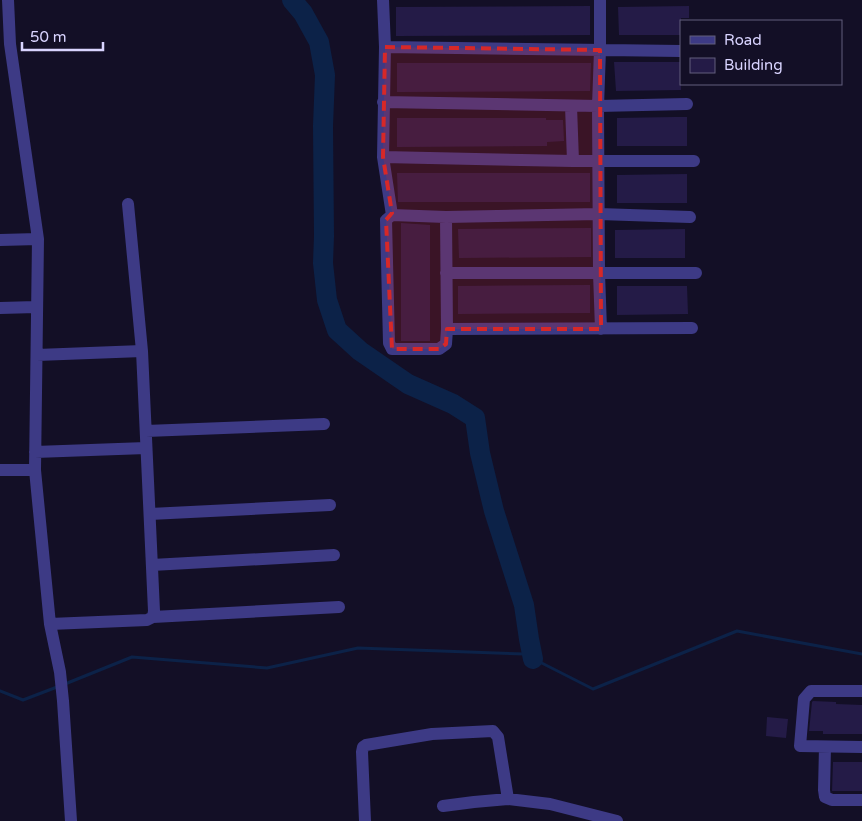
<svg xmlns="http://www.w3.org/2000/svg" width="862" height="821" font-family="'Varela Round',sans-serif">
	<rect width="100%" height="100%" fill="#130f26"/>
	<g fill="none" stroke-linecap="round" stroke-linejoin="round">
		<path stroke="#0c2248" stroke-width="3" d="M65,684L132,657L267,668L358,648L524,654L593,689L737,631L862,654
			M0,691L23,700L57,687"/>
		<path stroke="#0c2248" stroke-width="20" d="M292,0L303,13L319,42L325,75L323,126L324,236L323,263L327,300L337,330L360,351L408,384L453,404L475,418L480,453L494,511L524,605L529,639L533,659"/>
	</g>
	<path fill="#241b47" d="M590,6V35L396,36V7Z
		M689,6V18H681V35H619L618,7Z
		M614,62H680L681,90L616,91Z
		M397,63H591L590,91L397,92Z
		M674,117H687V146H617V118Z
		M397,118H546V120H563L564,141L547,142V146L397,147Z
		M397,173H590V202H398Z
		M687,174V203H617V175Z
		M401,223L430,225V341H401Z
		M591,228V257L459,258L458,229Z
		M685,229V258H615V230Z
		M590,285V313L458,314V286Z
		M617,286H687L688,314L617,315Z
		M813,701L836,702V704L862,705V734H823V731H809L812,702Z
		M767,717L788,719L786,738L766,736Z
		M833,762H862V791H832Z"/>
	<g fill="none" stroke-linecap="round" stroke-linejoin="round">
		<path stroke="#3d3a85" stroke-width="12" d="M8,0L10,44L38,239L35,470L50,624L60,672L63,701L71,821
			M383,0L385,47L383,157L392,215
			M600,0V50L598,106L599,273L601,329
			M385,47L681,51
			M383,102L598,106L687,104
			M571,106L573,161
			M383,157L573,161H694
			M128,204L142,351L154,611L153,617
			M446,217L447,329L446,344L439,349H392L389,343L386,220L392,215L446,217L599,214L690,217
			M0,240L38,239
			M446,273H696
			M0,308L36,307
			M447,329L692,328
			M37,355L142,351
			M146,431L324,424
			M35,452L146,448
			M0,470H35
			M150,514L330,505
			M152,565L334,555
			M50,624L147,620L153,617L339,607
			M862,691H811L804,699L800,746L862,747
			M825,747L824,790L825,797L832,800H862
			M443,806L474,802L508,799L550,804L617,821
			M365,821L362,752L363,747L366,745L432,734L493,731L498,737L508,799"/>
	</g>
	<path fill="#d62828" fill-opacity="0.2" stroke="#d62828" stroke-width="4" stroke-dasharray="10 6" stroke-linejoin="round" d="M385,47L600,50L601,329H447L446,344L439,349H392L386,220L392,213L383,157Z"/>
	<rect x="680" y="20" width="162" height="65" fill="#130f26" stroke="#625e7d"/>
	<rect x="690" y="36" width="25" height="8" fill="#3d3a85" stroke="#625e7d"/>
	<text x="724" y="45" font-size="15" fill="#d9d4ff">Road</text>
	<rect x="690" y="58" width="25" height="15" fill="#241b47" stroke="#625e7d"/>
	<text x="724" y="70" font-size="15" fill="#d9d4ff">Building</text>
	<path d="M22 42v8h81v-8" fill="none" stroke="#d9d4ff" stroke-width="2.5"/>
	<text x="30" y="42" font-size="15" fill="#d9d4ff" stroke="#130f26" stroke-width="4" paint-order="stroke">50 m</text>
</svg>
